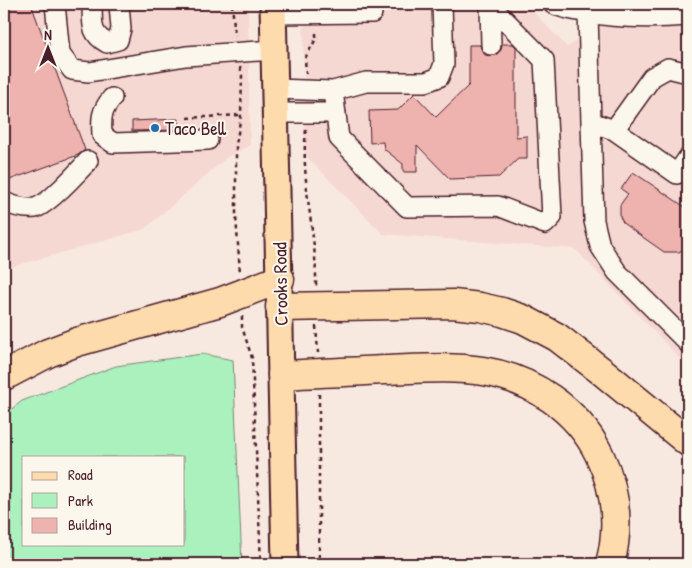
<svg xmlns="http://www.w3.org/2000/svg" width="692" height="568" font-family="'Patrick Hand',sans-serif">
	<rect width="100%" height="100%" fill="#f8e9e0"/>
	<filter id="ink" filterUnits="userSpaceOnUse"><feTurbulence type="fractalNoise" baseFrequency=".02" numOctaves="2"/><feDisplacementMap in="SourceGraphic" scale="10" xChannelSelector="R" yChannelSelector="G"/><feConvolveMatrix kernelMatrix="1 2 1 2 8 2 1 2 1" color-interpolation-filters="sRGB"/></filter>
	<g filter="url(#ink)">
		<path fill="#f5d8d1" d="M4,4H248L250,145L226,158L145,229L4,269Z
			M303,4H526L567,47L635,4H688V367L575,249L383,234L305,155Z"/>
		<path fill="#abf1bd" stroke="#7a8874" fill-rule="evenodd" d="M202,354L233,360L242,564H4V415L22,401L116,366ZM24,457H184V544H24Z"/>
		<path fill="#eeb2af" stroke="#4a1f2b" d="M4,4H31L85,150L78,155L4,182Z
			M502,44H513L516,47V137L527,136V159H518L499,177L450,179L417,145V172H403V164L384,149L383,142L370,143L369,111L398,110L414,94L436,117L469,85V45H480L482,51L485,55L491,56L497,54L501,50Z
			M178,119L179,130L132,131V121Z
			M633,172L688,209V245L685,248L679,252H664L624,224L620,217V205L628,194L621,189Z"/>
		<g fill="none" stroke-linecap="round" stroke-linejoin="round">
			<defs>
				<path id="minor" d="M55,4L60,54L72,70L89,72L186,56L274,50
					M92,4C93,22 89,33 107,43L118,40L121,29L119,4
					M490,4L491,45
					M553,4C563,9 573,10 583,12C618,19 652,19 688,16
					M588,13L591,122L614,130L677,174L688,158
					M273,14L372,13V4
					M275,89L333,91L339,138L407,207L498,206L545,224L552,217L544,60L489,4
					M333,91L366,82H426L439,77L444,64L442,4
					M112,98C101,111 101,118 102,135L113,143L208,140
					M276,113H336
					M591,122L594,221L600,246L617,272L688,343
					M614,130L652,77L668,68L688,73
					M4,202C13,206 24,209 35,208C48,205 78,172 88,161"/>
				<path id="major" d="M273,4L285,564"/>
				<path id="highway" d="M280,307L453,304L480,307L502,312L523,319L557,337L604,373L688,442
					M282,375C316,373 350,372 384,370C417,369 450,366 483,371C532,379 577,409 599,454C616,489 620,526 610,564
					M4,376L48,353L77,342L220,302L280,279"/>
			</defs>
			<use href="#minor" stroke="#4a1f2b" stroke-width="22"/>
			<use href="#major" stroke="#4a1f2b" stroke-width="29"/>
			<use href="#highway" stroke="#4a1f2b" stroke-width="31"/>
			<path stroke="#4a1f2b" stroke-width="2.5" stroke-dasharray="4 4" stroke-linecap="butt" d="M232,4L235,37
				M240,67L242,75L241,115L236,145V216L240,273
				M306,74L305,58L316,39V30
				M187,118L241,115
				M306,130C300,182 317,234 316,286
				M242,316V327L252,358L261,564
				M316,326L318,353
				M319,394V564"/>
			<use href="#minor" stroke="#fbf7ec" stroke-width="19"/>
			<use href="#major" stroke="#fedbac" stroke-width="25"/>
			<use href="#highway" stroke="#fedbac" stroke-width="28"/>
		</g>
	</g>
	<circle fill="#1f6fb2" stroke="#fbf7ec" stroke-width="2" cx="155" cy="128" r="5"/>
	<g text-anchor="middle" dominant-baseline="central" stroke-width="4" stroke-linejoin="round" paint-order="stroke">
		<g font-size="19" fill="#4a1f2b" stroke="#fbf7ec" text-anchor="start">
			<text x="165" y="128">Taco Bell</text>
		</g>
		<g font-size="19" fill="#4a1f2b" stroke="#fbf7ec">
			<text transform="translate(280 284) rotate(-91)">Crooks Road</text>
		</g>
	</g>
	<rect width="692" height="568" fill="none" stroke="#fbf7ec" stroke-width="20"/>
	<rect x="10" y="10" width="672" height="548" fill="none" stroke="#4a1f2b" stroke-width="2" filter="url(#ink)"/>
	<rect x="22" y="456" width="162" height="90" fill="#fbf7ec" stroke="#b4a19f"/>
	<rect x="32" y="472" width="25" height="8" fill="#fedbac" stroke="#b4a19f"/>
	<text x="68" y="480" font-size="15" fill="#4a1f2b">Road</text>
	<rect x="32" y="493" width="25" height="15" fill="#abf1bd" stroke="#b4a19f"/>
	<text x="68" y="506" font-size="15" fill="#4a1f2b">Park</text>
	<rect x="32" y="518" width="25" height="15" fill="#eeb2af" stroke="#b4a19f"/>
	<text x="68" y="530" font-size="15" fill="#4a1f2b">Building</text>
	<g transform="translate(48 48)" stroke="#fbf7ec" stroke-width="4" paint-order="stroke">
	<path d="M0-4L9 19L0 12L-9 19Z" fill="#4a1f2b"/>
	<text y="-8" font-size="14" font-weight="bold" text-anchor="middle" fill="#4a1f2b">N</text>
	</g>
</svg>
